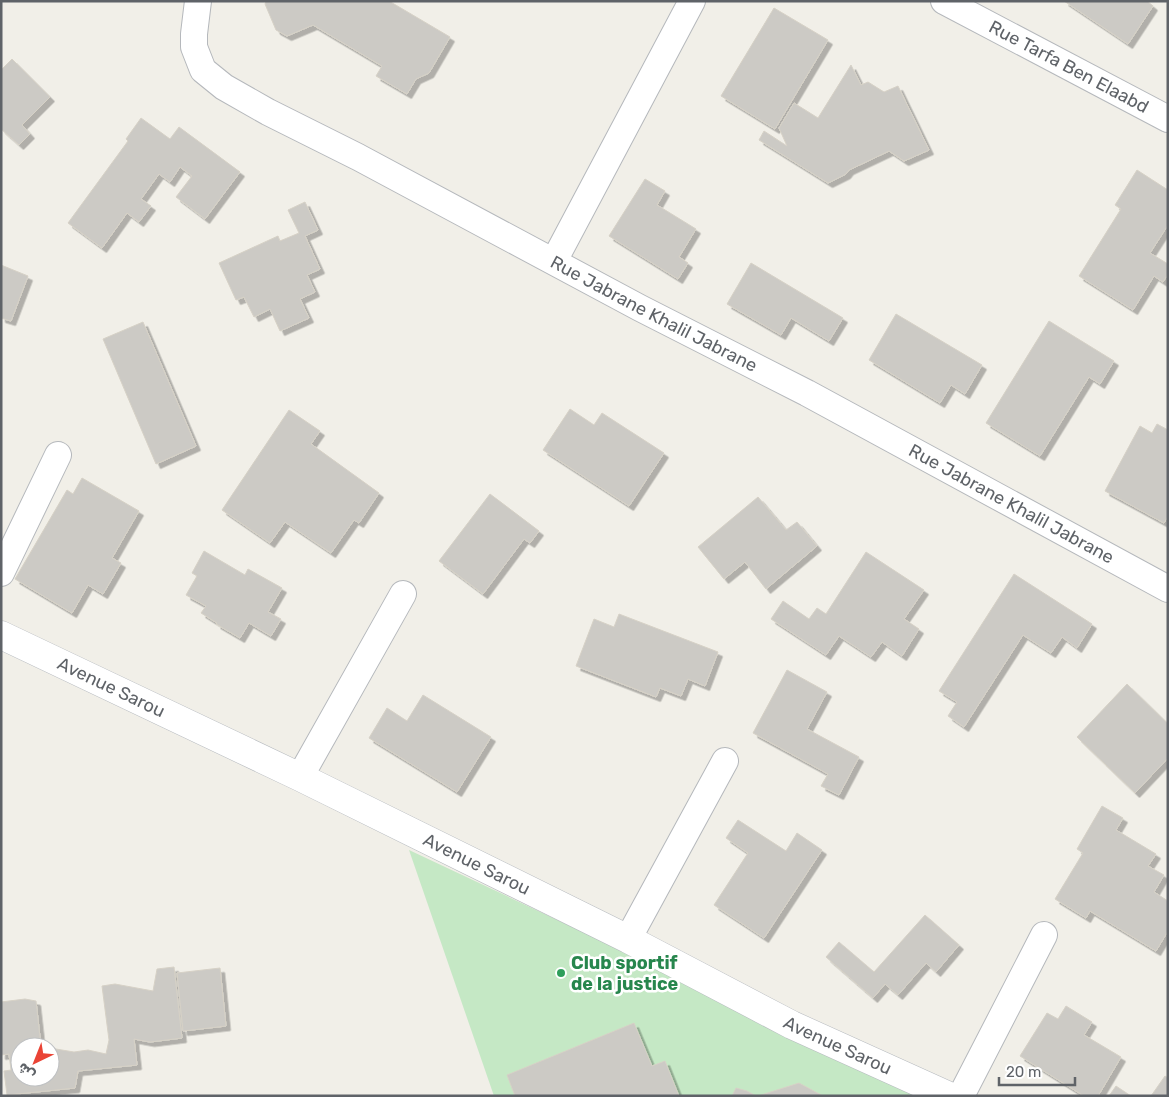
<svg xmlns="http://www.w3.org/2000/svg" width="1169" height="1097" font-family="Rubik,'Noto Sans Arabic',sans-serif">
	<defs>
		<filter id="shadow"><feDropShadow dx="4.5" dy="4.5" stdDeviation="0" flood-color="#0004"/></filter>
	</defs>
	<rect width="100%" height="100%" fill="#f1efe8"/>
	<path fill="#c5e8c5" d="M409,850L931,1096H494Z"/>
	<path fill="#cccac5" stroke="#d6d1c6" filter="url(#shadow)" d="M266,1H389L450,37L429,73L416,79L407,94L376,76L382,66L313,25L287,36L276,30L265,4Z
		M1064,1H1147L1153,6L1128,44Z
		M774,8L828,40L775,129L721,96Z
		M12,59L50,97L22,125L30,134L19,145L1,129V70Z
		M851,65L861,85L868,82L884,92L898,86L929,150L904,161L889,151L849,170L846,174L828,183L759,140L764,131L787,146L779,128L794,103L818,118Z
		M141,118L170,139L179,127L240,172L205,219L176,197L192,176L180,167L170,182L159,174L141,199L151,206L139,222L127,213L102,248L68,223L128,141L126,139Z
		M1137,170L1168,190V225L1150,253L1168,264V274L1163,282L1154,276L1133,310L1079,276L1121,209L1115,205Z
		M645,179L665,191L657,205L696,229L679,257L688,263L678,279L609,236Z
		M305,202L318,230L305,236L320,269L307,275L315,292L300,299L309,318L280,331L270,309L254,317L244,297L236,300L219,263L278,236L280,241L299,233L288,210Z
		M751,263L843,318L829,341L791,318L781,335L727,304Z
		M1,265L28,276L11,321L1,318Z
		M896,314L982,365L965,394L951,385L940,403L869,360Z
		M1049,321L1114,361L1100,384L1089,377L1040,456L986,423Z
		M143,322L196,446L156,464L103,339Z
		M570,409L594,425L602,413L664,453L629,506L543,450Z
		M289,410L320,431L311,444L379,493L359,523L354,520L331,553L285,522L270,543L222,510Z
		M1157,424L1168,430V516L1164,523L1105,491L1140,426L1152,433Z
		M82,478L139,511L112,558L121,563L103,594L88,585L72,613L15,579L67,490L73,494Z
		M490,494L539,531L530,543L524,539L483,594L439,561Z
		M758,497L786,530L797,522L817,546L766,589L745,562L724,579L698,547Z
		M204,551L245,575L248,569L282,588L268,612L281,619L271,636L249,623L240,638L216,624L217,623L201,613L206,606L186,595L197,576L192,573Z
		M866,552L924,590L904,619L919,629L902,656L882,642L871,657L839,636L826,655L771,619L783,601L809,619L817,608L826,614Z
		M1014,574L1092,624L1077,648L1062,637L1051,653L1023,635L964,727L948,716L957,702L939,691Z
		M619,614L718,652L705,686L688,679L681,696L660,688L656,697L576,666L594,619L614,627Z
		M787,670L827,692L807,729L859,757L839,795L821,786L828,774L753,733Z
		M1127,684L1168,724V758L1135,793L1077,737Z
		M423,695L491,737L457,792L369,738L387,708L407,721Z
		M1102,806L1123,818L1116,830L1156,854L1148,866L1164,875L1154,892L1168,901V931L1156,951L1090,911L1086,918L1055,899L1083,853L1077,849Z
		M738,820L786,851L797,833L822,850L764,938L714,905L748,853L726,838Z
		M925,915L959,945L936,972L926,963L898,995L885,984L873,998L826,957L839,942L874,972Z
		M174,967L182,1038L150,1042L134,1039L137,1065L78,1071L75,1088L7,1095L4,1071L11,1070L9,1054L1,1055V1002L25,999L36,1001L41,1046L46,1047H20V1077H50V1048L74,1052L88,1050L106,1054L109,1040L102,986L115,984L153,991L157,969Z
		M220,968L226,1026L183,1031L177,973Z
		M1066,1006L1092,1022L1084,1035L1121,1057L1098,1096H1084L1020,1056L1047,1013L1058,1019Z
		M634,1023L652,1066L665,1061L679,1096H515L507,1075Z
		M1165,1076L1168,1078V1096H1151Z
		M799,1083L823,1096H758Z
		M1116,1086L1131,1096H1109Z
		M736,1088L747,1091L756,1096H732Z"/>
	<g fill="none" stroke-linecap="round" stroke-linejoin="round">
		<defs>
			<g id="street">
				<path id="s1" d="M198,1L194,34V47L203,70L224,87L268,112L358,157L640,308L807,393L1168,589"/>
				<path id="s2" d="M944,1L1168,119"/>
				<path d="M554,261L692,1"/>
				<path d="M1,573L58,455"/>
				<path d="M300,777L403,594"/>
				<path d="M628,939L725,761"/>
				<path d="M961,1096L1044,935"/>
			</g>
			<g id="secondary">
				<path id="s3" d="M1,635L300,777L628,939L792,1025L949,1096"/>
			</g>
		</defs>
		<use href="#street" stroke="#b5b8bc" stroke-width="28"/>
		<use href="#secondary" stroke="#b6babf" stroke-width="29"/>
		<use href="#street" stroke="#fff" stroke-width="26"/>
		<use href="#secondary" stroke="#fff" stroke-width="28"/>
	</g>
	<circle fill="#2e9e5b" stroke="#fff" stroke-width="2" cx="561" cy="973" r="5"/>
	<g text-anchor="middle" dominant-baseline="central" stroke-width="5" stroke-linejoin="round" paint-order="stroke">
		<g font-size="18" fill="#5f6368" stroke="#fff">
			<text stroke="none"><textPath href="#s2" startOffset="141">Rue Tarfa Ben Elaabd</textPath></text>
			<text stroke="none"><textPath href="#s1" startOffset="584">Rue Jabrane Khalil Jabrane</textPath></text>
			<text stroke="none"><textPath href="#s1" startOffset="989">Rue Jabrane Khalil Jabrane</textPath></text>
			<text stroke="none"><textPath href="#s3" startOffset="122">Avenue Sarou</textPath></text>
			<text stroke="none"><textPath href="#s3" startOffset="528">Avenue Sarou</textPath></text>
			<text stroke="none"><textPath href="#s3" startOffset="932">Avenue Sarou</textPath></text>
		</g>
		<g font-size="18" font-weight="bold" fill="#27864d" stroke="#fff" text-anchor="start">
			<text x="571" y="963">Club sportif<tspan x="571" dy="21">de la justice</tspan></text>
		</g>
	</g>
	<rect width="1169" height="1097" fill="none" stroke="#5f6368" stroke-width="5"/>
	<g transform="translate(35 1062) rotate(223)"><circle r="24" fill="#ffffff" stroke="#bfc1c3"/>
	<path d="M0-4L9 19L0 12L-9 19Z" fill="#ea4335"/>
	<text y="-8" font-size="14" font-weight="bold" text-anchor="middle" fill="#5f6368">ش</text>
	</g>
	<path d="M999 1077v8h76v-8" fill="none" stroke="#5f6368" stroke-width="2.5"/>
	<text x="1006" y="1077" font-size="15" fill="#5f6368" stroke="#ffffff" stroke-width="4" paint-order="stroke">20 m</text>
</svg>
